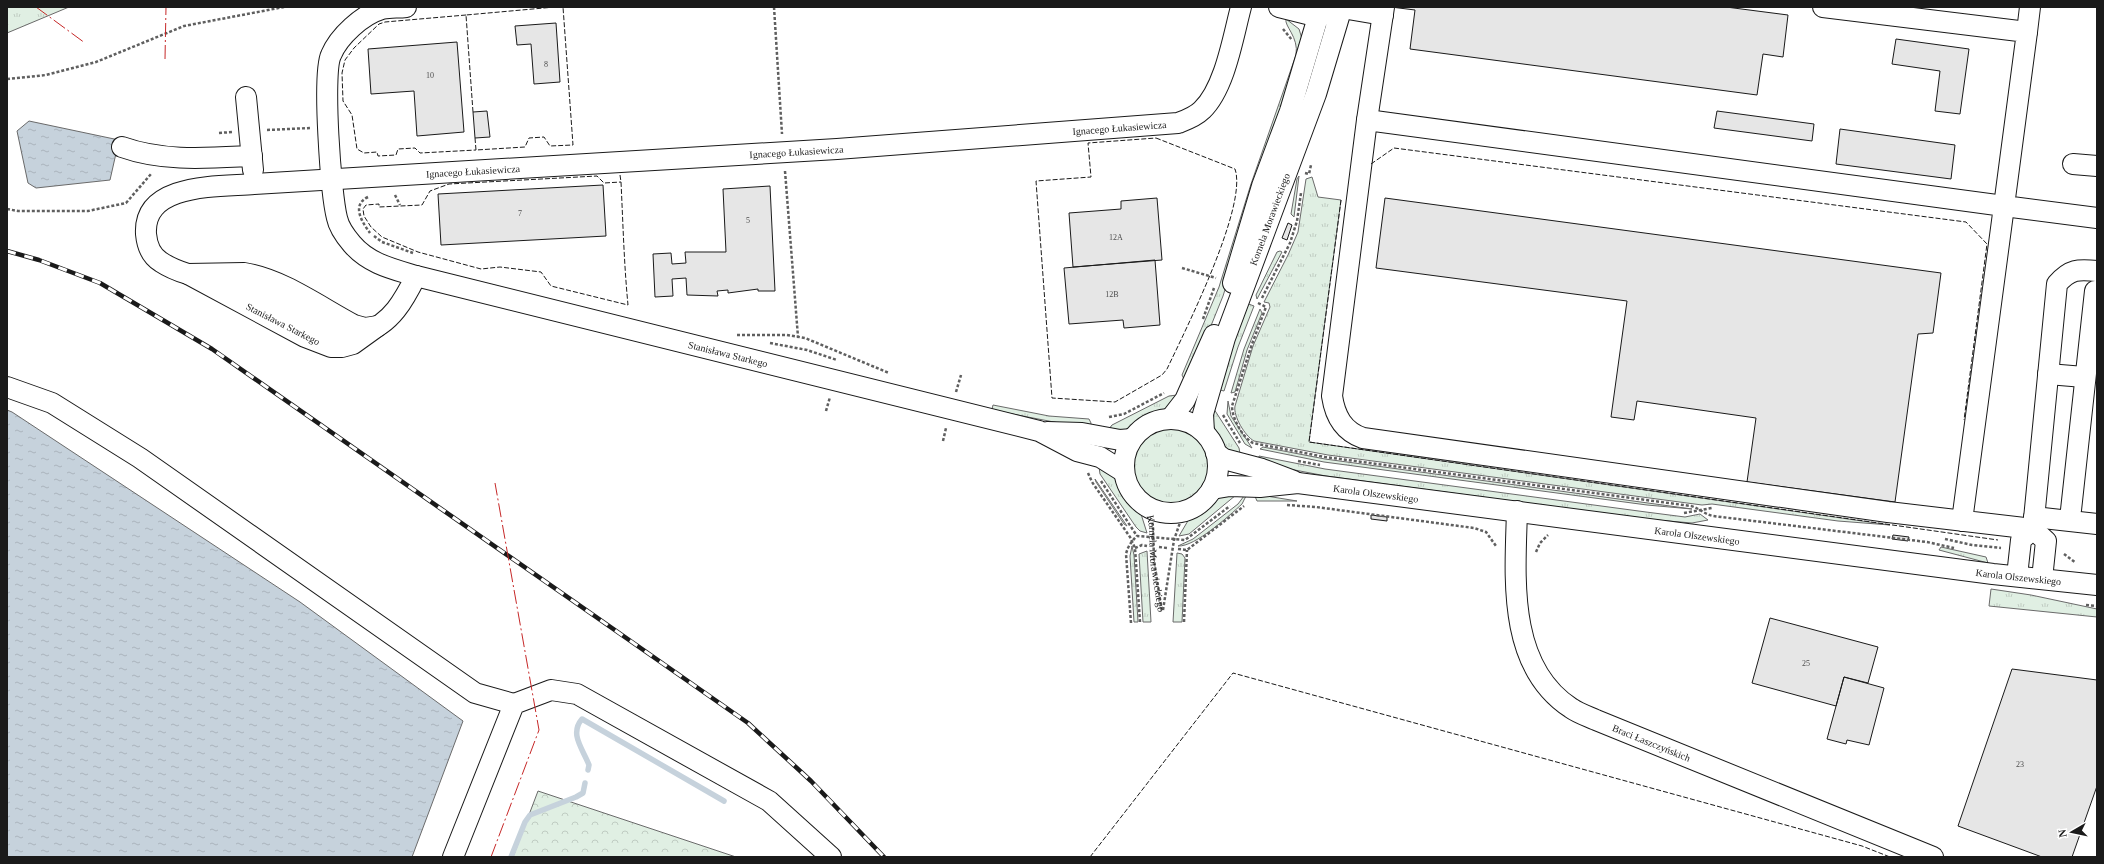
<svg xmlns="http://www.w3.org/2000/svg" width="2104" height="864" font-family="Georgia,serif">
	<defs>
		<pattern id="grass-tufts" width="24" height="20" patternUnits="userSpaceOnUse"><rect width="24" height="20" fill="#e0efe3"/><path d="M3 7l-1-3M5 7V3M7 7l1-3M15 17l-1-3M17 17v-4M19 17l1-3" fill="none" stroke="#c0ccc2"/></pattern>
		<pattern id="forest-crowns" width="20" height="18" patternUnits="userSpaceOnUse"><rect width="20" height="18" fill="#e0efe3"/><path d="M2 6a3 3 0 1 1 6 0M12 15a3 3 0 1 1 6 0" fill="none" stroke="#c0ccc2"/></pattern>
		<pattern id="water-ripples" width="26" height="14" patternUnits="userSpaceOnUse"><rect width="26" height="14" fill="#c6d2dc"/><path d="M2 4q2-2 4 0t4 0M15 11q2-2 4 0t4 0" fill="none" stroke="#aab4bc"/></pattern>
	</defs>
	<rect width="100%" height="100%" fill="#fff"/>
	<path fill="url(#grass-tufts)" stroke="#6a6a6a" d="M7,7H69L7,33Z
		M1286,19L1299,29L1303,42L1223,296L1204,343L1184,379L1182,375L1219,287L1251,184L1296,55C1299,37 1284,26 1286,19Z
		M1299,176L1294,217L1291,214L1297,179Z
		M1312,177L1318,197L1341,200L1309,442L1890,525L1838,521L1712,504L1702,505L1328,455L1254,441C1245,436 1233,416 1235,406L1253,346L1270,307L1269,303L1264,302L1288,255L1298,232L1306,179Z
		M1280,251L1282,252L1257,299L1256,295L1277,252Z
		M1246,303L1254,306L1238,347L1224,391L1216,389Z
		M1260,309L1262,313L1247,350L1235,392L1231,393L1244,349Z
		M1177,395L1166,409L1143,419L1125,430L1118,431L1108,430L1112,425L1169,396Z
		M1228,401L1231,416L1252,448L1245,444L1227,414Z
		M993,405L1049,416L1089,419L1091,423L1090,429L1002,412L992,409Z
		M1212,406L1239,448L1241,459C1214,441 1214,438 1212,406Z
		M1133 465a38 38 0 1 1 76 0a38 38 0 1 1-76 0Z
		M1263,447L1325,459L1692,509L1647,505L1324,462L1260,449Z
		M1259,456L1325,469L1646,512L1685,517L1700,514L1708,520L1692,523L1645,519L1326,476L1258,463Z
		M1099,467L1113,474L1125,494L1141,514L1147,533L1140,531L1136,527L1100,474Z
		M1095,479L1127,526L1124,524L1096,482Z
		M1254,494L1297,501H1257Z
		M1236,495L1189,534L1179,536L1189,519L1213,500L1218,496Z
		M1244,496H1246L1242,504C1229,516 1195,547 1178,546L1193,539L1238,504Z
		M1132,546L1134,555L1138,622H1134L1130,556Z
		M1941,547L1986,557L1988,563L1939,550Z
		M1147,551L1151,622H1143L1139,554Z
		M1177,553L1182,554L1185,558L1182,622H1173Z
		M1991,589L2031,595L2097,609V617L1989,606Z"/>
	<path fill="url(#forest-crowns)" stroke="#6a6a6a" d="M538,791L736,857H513Z"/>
	<path fill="url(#water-ripples)" stroke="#6a6a6a" d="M29,121L119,140L110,180L36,188L28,183L17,131Z
		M7,410L12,412L300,602L463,721L412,857H7Z"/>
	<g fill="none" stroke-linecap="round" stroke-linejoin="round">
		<path stroke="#c6d2dc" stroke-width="5.5" d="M588,770L589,765C583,749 569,734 582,719L724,801
			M511,857L525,822L530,815L576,797L583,793L585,783"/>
	</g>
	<path fill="#e6e6e6" stroke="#1a1a1a" d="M1391,7H1726L1788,15L1783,57L1763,54L1757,95L1410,49L1415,10Z
		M556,23L560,82L534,84L531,44L517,45L515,26Z
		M1896,39L1969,49L1960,114L1935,111L1940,71L1892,64Z
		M457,42L464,132L417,136L414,91L371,94L368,49Z
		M487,111L490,137L475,138L473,112Z
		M1717,111L1814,124L1812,141L1714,128Z
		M1840,129L1955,145L1951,179L1836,164Z
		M603,185L606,236L441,245L438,194Z
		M770,186L775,291H758V289L728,293V290L717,291L718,296L687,295L686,278L672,279L673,296L655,297L653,254L671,253L672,264L686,263L685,252H726L723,189Z
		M1157,198L1162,260L1073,267L1069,213L1121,209V201Z
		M1385,198L1941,273L1933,333L1918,334L1895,502L1747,482L1756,418L1637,401L1634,420L1611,417L1627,301L1376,268Z
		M1288,223L1292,225L1287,240L1282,238Z
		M1155,260L1160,325L1124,328L1123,320L1069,324L1064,268Z
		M1371,515L1387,517V521L1371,519Z
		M1893,535L1909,537L1908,541L1892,539Z
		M1770,618L1878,647L1868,683L1844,677L1836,706L1752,683Z
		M2012,669L2097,680V786L2072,857H2042L1958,826Z
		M1844,677L1884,688L1869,745L1847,740L1846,744L1827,739Z"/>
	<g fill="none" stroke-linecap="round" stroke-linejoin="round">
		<defs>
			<g id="minor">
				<path id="s2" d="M406,7C398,8 389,7 382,9C362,15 339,36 331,55C322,74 331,195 337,218C339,228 346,237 352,244C369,264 393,269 416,276L1039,431L1077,451L1100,457L1124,472"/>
				<path d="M1279,7L1319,17L1342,8L1383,15"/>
				<path d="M1823,7L2027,32L2004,206L2097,218"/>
				<path d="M2027,32L2030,7"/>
				<path d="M246,97L253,170"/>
				<path d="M1367,120L1384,7"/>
				<path d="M122,147C164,162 208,158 252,156"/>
				<path d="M2073,164L2097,166"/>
				<path d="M244,273C282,279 320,307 354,325L365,328L378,326L353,344L342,347H331L305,337L188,274Z"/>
				<path id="s3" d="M416,276C405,298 391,325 364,332C326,342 285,304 251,288C244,285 235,284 227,283C205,278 181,275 161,262C151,256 147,245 146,234C143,182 220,187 254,184L837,149L1178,123C1186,120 1195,117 1202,110C1225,88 1233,37 1241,7"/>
				<path d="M1233,283L1262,186L1290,111L1321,7"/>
				<path d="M2048,374L2084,377"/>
				<path d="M7,387L52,403L140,458L475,693L514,704"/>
				<path d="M1171,418L1185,400L1214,335"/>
				<circle cx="1171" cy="466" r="47"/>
				<path d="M1047,432L1082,433L1120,440L1132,439"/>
				<path id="s4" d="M1204,432L1203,414L1225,338L1316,94L1342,7"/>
				<path d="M1216,453L1224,459L1262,469L1294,481"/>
				<path id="s5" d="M1212,489L1230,486L1260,487L1298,483L1993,574L2097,585"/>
				<path d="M2071,510L2095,291"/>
				<path id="s6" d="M1517,511C1515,578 1507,666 1571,708C1578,713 1587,716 1596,720L1933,857"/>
				<path d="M2034,517L2097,524"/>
				<path d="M1962,521L2004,206L1367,120L1332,396C1335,416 1343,431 1363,438L1888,512L2033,529L2046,541L2042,579"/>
				<path d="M2017,576L2021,540L2033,529L2057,284C2070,269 2078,269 2097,271"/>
				<path d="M453,857L514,704L551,690L577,694L769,801L831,857"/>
			</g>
		</defs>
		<use href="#minor" stroke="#1a1a1a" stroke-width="22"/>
		<g stroke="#5f5f5f" stroke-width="2.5" stroke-dasharray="3 2" stroke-linecap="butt">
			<path d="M774,7L782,134"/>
			<path d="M1283,29L1292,40"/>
			<path d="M7,79L46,75L96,62L184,26L284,7"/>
			<path d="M267,130L310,128"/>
			<path d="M219,133L232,132"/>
			<path d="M785,171L798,337"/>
			<path d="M1305,173L1309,174L1311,165"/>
			<path d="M395,195L400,205"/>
			<path d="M368,197C351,205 362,222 370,233"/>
			<path d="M7,209L18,211H88L126,203L151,174"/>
			<path d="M374,236L382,242L413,253"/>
			<path d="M1182,268L1216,278"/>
			<path d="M1262,298L1290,243L1297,221L1301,193"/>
			<path d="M1258,303L1266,307L1252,344L1232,406C1232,418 1242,437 1253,443L1325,457L1691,506C1699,508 1704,514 1713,516L1927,542L1954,548"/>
			<path d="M1203,319L1214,288"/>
			<path d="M737,335H787L805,338L889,373"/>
			<path d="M770,343L807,350L837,360"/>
			<path d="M956,392L961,375"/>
			<path d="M826,411L830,397"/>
			<path d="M1223,415L1240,443"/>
			<path d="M1109,417L1124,414L1164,393"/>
			<path d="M943,441L946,428"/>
			<path d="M1298,461L1320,465"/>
			<path d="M1088,473L1092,482L1130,537L1135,548L1140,622"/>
			<path d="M1101,481L1137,536"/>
			<path d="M1287,505L1316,507L1474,528L1486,532L1496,546"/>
			<path id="s1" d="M1149,508L1153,526L1154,560L1162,612"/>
			<path d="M1684,513L1712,508"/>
			<path d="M1945,539L1972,545L2001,548"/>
			<path d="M1159,547L1167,548"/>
			<path d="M1135,548L1142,545L1147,546"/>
			<path d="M1178,549L1187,550L1244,506"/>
			<path d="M1536,552L1540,543L1548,535"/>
			<path d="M2064,554L2076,563"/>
			<path d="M2086,605L2097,606"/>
			<path d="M1163,610L1174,540L1184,511"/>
			<path d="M1184,622L1187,550"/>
			<path d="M1131,623L1126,554C1128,546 1131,542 1137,536L1185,540L1230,506"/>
		</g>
		<use href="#minor" stroke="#fff" stroke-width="20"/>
		<defs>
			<path id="rail" d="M7,251L39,260L100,283L212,349L748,723L811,781L884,857"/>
		</defs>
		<use href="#rail" stroke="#1a1a1a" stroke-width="4.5"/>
		<use href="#rail" stroke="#fff" stroke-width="3" stroke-dasharray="9" stroke-linecap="butt"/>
		<path stroke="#1a1a1a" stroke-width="1" stroke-dasharray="5 2" stroke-linecap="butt" d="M466,15L385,22L379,24L354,48L345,60L342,73L343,101L352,115L357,149L364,153L377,152L378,156L396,155L398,149L415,148L420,153L476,150
			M473,112L466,15L555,7
			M475,138L476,150L525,147L529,138L544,137L550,146L573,145L563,7
			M1156,138L1235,169C1248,206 1185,331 1167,369L1162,375L1115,402L1052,398L1036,181L1091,177L1088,143Z
			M1371,164L1394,148L1966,222L1987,244L1964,420
			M620,175L621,182C623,223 624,264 628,305L551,286L541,272L500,267L481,269L418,252L382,237L371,227L364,216L363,209L366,205L379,204V207L422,205L430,191L449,184L597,176L604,183L621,182
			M1341,200L1309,442L1998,540
			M1090,857L1233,673L1862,846L1890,857"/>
		<path stroke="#c62828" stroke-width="1" stroke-dasharray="14 3 2 3" stroke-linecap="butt" d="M36,7L85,43
			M165,59L166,7
			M491,857L539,730L495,483"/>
	</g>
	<g text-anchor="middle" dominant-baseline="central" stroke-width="3" stroke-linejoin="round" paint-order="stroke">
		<g font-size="8" fill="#4d4d4d">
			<text x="546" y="64">8</text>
			<text x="430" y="75">10</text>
			<text x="520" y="213">7</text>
			<text x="748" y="220">5</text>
			<text x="1116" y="237">12A</text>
			<text x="1112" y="294">12B</text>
			<text x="1806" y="663">25</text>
			<text x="2020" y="764">23</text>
		</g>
		<g font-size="10" fill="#1a1a1a" stroke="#fff">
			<text stroke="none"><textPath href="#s3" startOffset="1331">Ignacego Łukasiewicza</textPath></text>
			<text stroke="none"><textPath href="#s3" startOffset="1007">Ignacego Łukasiewicza</textPath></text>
			<text stroke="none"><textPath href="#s3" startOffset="683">Ignacego Łukasiewicza</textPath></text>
			<text stroke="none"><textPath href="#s4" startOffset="224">Kornela Morawieckiego</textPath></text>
			<text transform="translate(283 324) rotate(27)">Stanisława Starkego</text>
			<text stroke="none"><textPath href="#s2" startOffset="683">Stanisława Starkego</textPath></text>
			<text stroke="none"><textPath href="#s5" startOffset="165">Karola Olszewskiego</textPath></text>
			<text stroke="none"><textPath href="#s5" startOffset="489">Karola Olszewskiego</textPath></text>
			<text stroke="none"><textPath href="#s1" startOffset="56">Kornela Morawieckiego</textPath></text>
			<text stroke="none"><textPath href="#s5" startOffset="813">Karola Olszewskiego</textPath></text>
			<text stroke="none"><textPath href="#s6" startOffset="302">Braci Łaszczyńskich</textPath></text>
		</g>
	</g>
	<rect width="2104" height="864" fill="none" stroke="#1a1a1a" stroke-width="16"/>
	<g transform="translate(2072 832) rotate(261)" stroke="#ffffff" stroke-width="3" paint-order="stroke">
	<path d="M0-3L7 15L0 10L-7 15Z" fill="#1a1a1a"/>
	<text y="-6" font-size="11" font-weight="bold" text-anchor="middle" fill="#1a1a1a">N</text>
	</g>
</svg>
